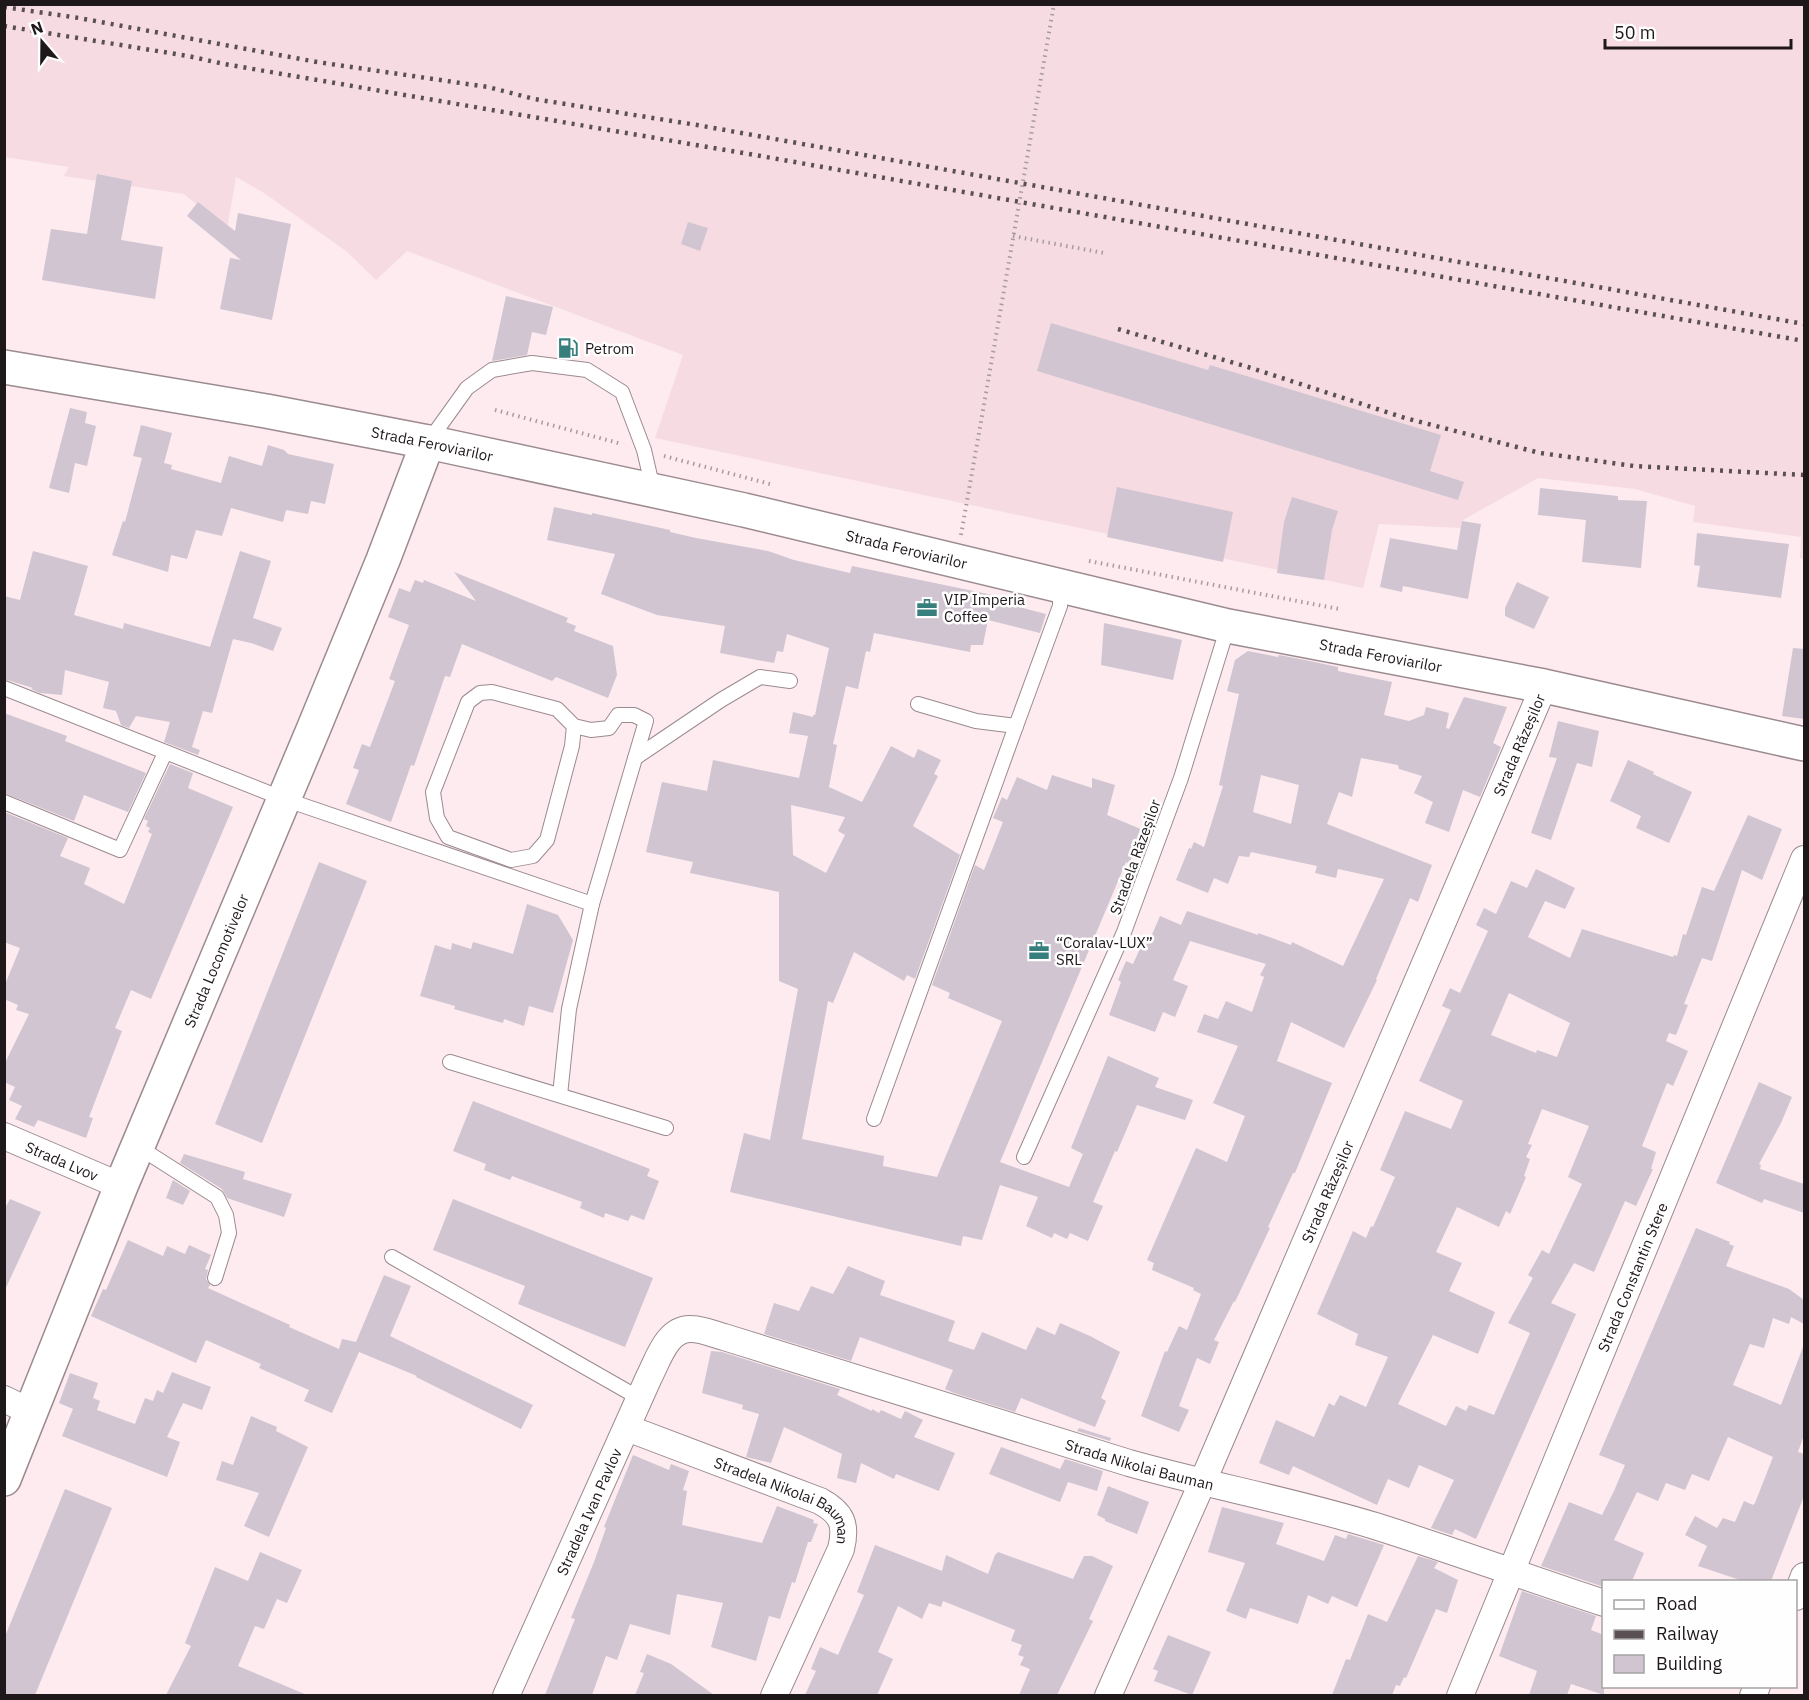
<svg xmlns="http://www.w3.org/2000/svg" width="1809" height="1700" font-family="'IBM Plex Sans',sans-serif">
	<style>
		.built { fill: #f6dbe3 }
		.building { fill: #d0c5d1; fill-rule: evenodd }
		.lines { fill: none; stroke-linecap: round; stroke-linejoin: round }
		.lane-casing { stroke: #9b8a8f; stroke-width: 16 }
		.street-casing { stroke: #9b8a8f; stroke-width: 28 }
		.secondary-casing { stroke: #9b8a8f; stroke-width: 36 }
		.path { stroke: #a89b9e; stroke-width: 4; stroke-dasharray: 1.5 4.5; stroke-linecap: butt }
		.lane { stroke: #fff; stroke-width: 14 }
		.street { stroke: #fff; stroke-width: 26 }
		.secondary { stroke: #fff; stroke-width: 33 }
		.rail { stroke: #5a5053; stroke-width: 4.5; stroke-dasharray: 3 6; stroke-linecap: butt }
		.path-bridge { stroke: #a89b9e; stroke-width: 4; stroke-dasharray: 1.5 4.5; stroke-linecap: butt }
		.labels { text-anchor: middle; dominant-baseline: central; stroke-width: 5; stroke-linejoin: round; paint-order: stroke }
		.poi-label { font-size: 15px; fill: #1f181a; stroke: #fefefe; text-anchor: start }
		.street-label { font-size: 15px; fill: #1f181a; stroke: #fefefe }
	</style>
	<rect width="100%" height="100%" fill="#fdebf0"/>
	<polygon class="built" points="4,5 1804,5 1804,559 1800,558 1801,537 1693,522 1695,506 1635,489 1538,478 1463,520 1461,528 1379,524 1363,588 655,438 683,355 407,251 376,280 346,251 264,193 236,177 227,229 184,194 64,176 69,167 5,157"/>
	<g class="building">
		<polygon points="97,174 132,181 121,240 163,247 155,299 42,280 51,229 87,234"/>
		<polygon points="198,202 235,231 238,213 291,224 272,320 220,309 230,258 241,260 187,216"/>
		<polygon points="688,222 708,228 700,251 681,244"/>
		<polygon points="506,296 553,307 546,335 532,332 527,355 492,361"/>
		<polygon points="1051,323 1208,370 1210,365 1441,435 1430,471 1464,482 1458,500 1037,371"/>
		<polygon points="70,408 87,412 85,423 96,426 87,466 75,463 69,493 49,488"/>
		<polygon points="141,425 172,433 164,463 172,465 171,469 221,483 229,456 262,466 268,445 284,450 288,454 334,464 325,504 311,501 308,514 286,510 283,522 231,508 222,536 196,530 187,559 171,555 168,572 112,555 123,521 125,522 142,458 133,456"/>
		<polygon points="1117,487 1233,512 1223,562 1107,537"/>
		<polygon points="1540,488 1618,496 1618,500 1647,501 1641,568 1582,562 1586,520 1538,515"/>
		<polygon points="1292,497 1338,511 1332,530 1324,580 1277,573 1284,522"/>
		<path d="M554,507L592,515V513L670,530V532L696,538L768,551L794,560L850,573L852,566L993,595L992,600L1046,614L1040,633L988,620L983,645H971L970,652L874,633L870,652L866,651L858,689L846,686L833,744L837,745L829,787L862,802L891,746L914,758L918,749L941,760L934,774L938,776L913,826L960,855L915,979L907,975L904,981L854,952L833,1003L828,1001L802,1139L884,1156L883,1166L937,1177L1002,1021L948,998L950,993L932,985L975,865L984,870L1003,822L993,818L1002,797L1007,800L1017,777L1047,790L1052,775L1092,788V778L1115,785L1107,815L1143,830L1129,864L1126,862L1000,1162L1069,1187L1083,1154L1071,1148L1108,1056L1159,1078L1155,1087L1193,1100L1185,1120L1137,1105L1117,1152L1115,1151L1093,1202L1103,1206L1088,1241L1070,1233L1067,1239L1054,1233L1052,1238L1026,1226L1038,1197L1000,1185L982,1240L963,1236L961,1246L730,1192L744,1133L770,1140L798,989L779,981V892L690,873L693,862L646,852L662,782L707,791L713,760L799,778L808,736L789,733L793,712L813,717V715H815L829,648L787,634L783,652L777,651L774,663L720,653L725,626L657,615L601,594L615,554L547,540ZM791,805L845,817L838,831L845,835L826,873L793,855Z"/>
		<polygon points="1462,521 1481,524 1468,599 1403,586 1402,592 1380,587 1390,538 1457,550"/>
		<polygon points="1697,533 1789,544 1781,598 1697,587 1700,566 1694,565"/>
		<polygon points="33,551 88,566 74,615 123,629 124,623 210,647 240,551 271,561 253,618 282,628 273,651 251,643 233,639 212,713 203,711 192,747 200,750 198,755 164,742 170,722 136,716 129,728 121,725 116,711 103,708 109,682 65,670 62,695 40,693 31,689 33,688 4,679 4,596 20,600"/>
		<polygon points="454,572 568,618 566,622 576,626 574,631 613,646 617,675 608,698 556,677 552,681 462,644 450,677 445,676 414,766 411,765 391,822 346,804 359,770 353,768 362,744 370,747 395,681 389,679 409,625 388,617 399,588 410,592 415,580 423,583 424,580 476,601"/>
		<polygon points="1517,582 1549,597 1534,629 1505,616 1505,608"/>
		<polygon points="1104,623 1182,640 1173,680 1101,665"/>
		<polygon points="1793,648 1804,649 1804,719 1782,716"/>
		<path d="M1248,651L1278,657L1279,655L1310,661L1338,667V671L1392,682L1384,715L1409,721L1424,715L1426,707L1449,713L1446,728L1449,729L1464,697L1507,707L1493,743L1501,747L1480,797L1463,790L1449,832L1425,823L1433,802L1414,793L1422,776L1399,769L1398,765L1361,758L1352,797L1339,792L1327,824L1432,865L1418,902L1410,898L1376,979L1377,980L1344,1048L1291,1022L1277,1061L1332,1083L1295,1173H1293L1268,1227L1270,1228L1235,1302L1234,1301L1214,1340L1219,1342L1210,1364L1197,1358L1179,1406L1189,1410L1179,1432L1141,1416L1165,1351L1167,1352L1179,1326L1187,1330L1201,1294L1193,1290L1194,1288L1152,1270L1154,1263L1147,1260L1196,1148L1227,1162L1245,1116L1213,1103L1238,1046L1197,1032L1204,1014L1218,1019L1226,1001L1252,1012L1264,977L1260,975L1266,964L1190,941L1173,980L1188,986L1175,1017L1163,1012L1155,1032L1109,1015L1121,982L1118,980L1126,961L1133,964L1143,942L1148,944L1160,916L1181,925L1187,911L1258,935V933L1291,945L1292,942L1343,966L1384,879L1338,869L1336,878L1315,873L1317,866L1251,852L1249,857L1239,856L1228,884L1214,878L1208,893L1176,880L1189,848L1191,849L1194,842L1204,847L1223,786L1219,785L1239,694L1227,691L1235,660ZM1261,775L1299,785L1291,824L1253,812Z"/>
		<polygon points="4,713 67,736 65,741 146,773 128,812 84,795 74,821 4,793"/>
		<polygon points="1558,721 1599,731 1592,767 1577,763 1551,840 1531,833 1557,758 1549,757"/>
		<polygon points="1628,760 1654,772 1653,774 1657,776 1692,792 1669,843 1636,828 1641,816 1610,801"/>
		<polygon points="170,764 193,773 188,788 233,807 151,999 131,990 115,1028 122,1031 89,1117 93,1118 86,1138 38,1120 34,1127 15,1119 22,1106 9,1100 15,1087 4,1082 4,1065 29,1014 16,1010 18,1005 4,999 4,987 20,948 4,942 4,812 68,838 60,856 90,868 84,884 124,904 152,834 148,832 150,828 146,826 148,821 144,819"/>
		<path d="M1748,815L1782,829L1762,880L1742,870L1712,961L1702,958L1684,1004L1688,1005L1676,1035L1669,1033L1666,1041L1688,1051L1673,1086L1667,1083L1642,1146L1656,1152L1651,1169H1653L1636,1206L1625,1201L1594,1272L1574,1263L1551,1303L1576,1314L1476,1539L1455,1529L1452,1535L1431,1528L1454,1480L1419,1465L1409,1488L1388,1479L1377,1505L1293,1466L1289,1475L1259,1463L1276,1420L1314,1437L1329,1403L1334,1406L1340,1395L1366,1407L1388,1357L1355,1345L1358,1334L1317,1314L1353,1231L1366,1238L1371,1226L1373,1227L1395,1177L1380,1170L1405,1111L1451,1129L1463,1101L1419,1081L1451,1010L1442,1006L1450,988L1460,993L1488,931L1476,925L1484,908L1496,914L1511,881L1527,888L1536,869L1575,888L1565,909L1545,901L1528,937L1570,958L1582,929L1673,957L1674,955L1677,956L1683,934L1686,935L1702,887L1714,891ZM1509,993L1570,1023L1557,1057L1537,1050L1536,1053L1491,1035ZM1542,1109L1589,1126L1568,1177L1582,1184L1549,1254L1542,1250L1528,1275L1533,1278L1508,1323L1530,1333L1494,1415L1469,1405L1466,1411L1456,1406L1446,1426L1398,1404L1433,1335L1478,1354L1495,1312L1449,1291L1462,1263L1436,1252L1457,1207L1499,1227L1506,1211L1510,1214L1526,1177L1524,1176L1530,1159L1526,1157L1532,1145L1528,1144Z"/>
		<polygon points="319,862 367,881 262,1143 215,1124"/>
		<polygon points="527,904 558,915 573,940 553,1013 529,1006 524,1026 504,1019 503,1023 454,1009 455,1006 420,996 435,945 451,950 452,943 471,949 473,942 513,954"/>
		<polygon points="1759,1082 1792,1097 1781,1123 1759,1164 1761,1165 1760,1169 1804,1184 1804,1213 1764,1199 1762,1203 1716,1183"/>
		<polygon points="473,1101 650,1169 647,1176 659,1181 644,1220 631,1215 628,1221 605,1213 604,1218 580,1208 582,1202 512,1176 510,1180 484,1170 486,1164 453,1151"/>
		<polygon points="184,1154 245,1172 243,1179 292,1194 284,1217 227,1198 222,1189 180,1163"/>
		<polygon points="173,1180 190,1191 183,1205 166,1198"/>
		<polygon points="10,1199 41,1212 4,1292 4,1210"/>
		<polygon points="453,1199 653,1278 625,1347 518,1304 525,1286 433,1250"/>
		<polygon points="1696,1228 1730,1242 1729,1244 1734,1246 1726,1266 1789,1289 1804,1300 1804,1324 1791,1317 1789,1324 1773,1318 1764,1348 1750,1344 1733,1385 1781,1405 1803,1347 1804,1347 1804,1435 1798,1452 1804,1454 1804,1496 1771,1581 1743,1581 1698,1566 1707,1546 1685,1535 1695,1516 1717,1528 1723,1518 1735,1522 1744,1501 1753,1505 1755,1503 1773,1457 1728,1437 1709,1481 1692,1474 1685,1490 1666,1483 1658,1501 1637,1492 1614,1540 1644,1553 1632,1581 1604,1581 1604,1587 1541,1566 1569,1502 1602,1515 1614,1491 1625,1465 1599,1455"/>
		<polygon points="128,1240 163,1256 167,1246 185,1254 189,1245 211,1255 205,1269 208,1270 206,1279 210,1285 208,1288 290,1325 289,1327 339,1349 342,1339 356,1342 384,1275 411,1286 390,1336 533,1405 521,1429 416,1377 417,1376 359,1352 332,1413 304,1401 309,1390 259,1368 261,1364 206,1340 196,1363 91,1316 103,1289 106,1290"/>
		<polygon points="848,1266 885,1281 880,1295 955,1321 948,1341 974,1350 982,1332 1026,1350 1037,1327 1055,1335 1060,1323 1090,1336 1120,1352 1101,1398 1106,1401 1095,1427 1021,1398 1015,1412 954,1393 945,1389 953,1370 860,1337 851,1361 764,1334 774,1303 799,1311 811,1286 833,1294"/>
		<polygon points="711,1351 722,1352 840,1389 837,1395 872,1411 872,1409 879,1413 881,1410 901,1419 905,1411 923,1420 914,1437 955,1453 940,1488 939,1491 896,1474 894,1479 861,1463 856,1483 837,1478 842,1454 784,1427 771,1463 746,1457 759,1414 742,1409 743,1405 702,1393"/>
		<polygon points="172,1372 211,1387 202,1410 183,1403 167,1437 180,1442 167,1477 62,1436 73,1409 59,1403 70,1373 98,1383 93,1398 100,1401 97,1410 135,1424 145,1398 153,1401 157,1390 163,1393"/>
		<polygon points="251,1416 277,1427 276,1431 308,1447 269,1537 244,1526 259,1493 216,1480 222,1461 233,1465"/>
		<polygon points="1079,1428 1111,1438 1110,1441 1077,1431"/>
		<polygon points="1001,1447 1060,1469 1065,1459 1103,1471 1097,1491 1068,1482 1060,1502 989,1474"/>
		<polygon points="633,1455 669,1470 671,1464 689,1471 683,1490 687,1491 682,1525 762,1543 777,1506 814,1520 813,1523 818,1524 811,1542 808,1542 795,1583 792,1582 780,1619 769,1616 756,1661 711,1647 723,1603 677,1594 670,1635 630,1624 617,1660 606,1656 592,1695 545,1695 575,1619 571,1618 594,1562 606,1528 604,1527"/>
		<polygon points="1108,1486 1149,1502 1137,1534 1105,1521 1105,1519 1097,1515"/>
		<polygon points="65,1489 112,1508 35,1695 4,1695 4,1639"/>
		<polygon points="1222,1507 1284,1523 1276,1544 1324,1561 1335,1535 1346,1539 1348,1534 1384,1545 1357,1607 1332,1596 1328,1604 1308,1595 1298,1624 1250,1608 1246,1619 1226,1611 1245,1563 1208,1552"/>
		<polygon points="875,1545 942,1571 946,1555 988,1574 995,1555 998,1552 1073,1579 1084,1556 1092,1556 1113,1566 1089,1619 1093,1621 1057,1695 1019,1695 1030,1669 1020,1665 1024,1657 1018,1655 1022,1645 1011,1641 1015,1630 943,1601 941,1607 929,1603 922,1619 898,1606 878,1652 893,1659 877,1695 805,1695 816,1671 811,1669 820,1647 838,1655 864,1595 857,1592"/>
		<polygon points="260,1552 302,1570 287,1603 277,1599 264,1629 255,1626 238,1666 307,1695 166,1695 191,1646 185,1643 215,1567 248,1581"/>
		<polygon points="1418,1556 1438,1562 1434,1568 1458,1580 1447,1613 1436,1609 1406,1678 1404,1677 1400,1686 1396,1685 1392,1695 1332,1695 1346,1659 1350,1660 1368,1614 1387,1622"/>
		<polygon points="1522,1591 1596,1616 1591,1630 1604,1635 1604,1695 1571,1684 1567,1695 1529,1695 1537,1671 1499,1656"/>
		<polygon points="1168,1635 1211,1652 1192,1695 1154,1681 1158,1671 1153,1669"/>
		<polygon points="647,1654 671,1664 714,1695 635,1695 644,1673 640,1672"/>
	</g>
	<g class="lines">
		<g class="lane-casing">
			<g id="lane">
				<polyline points="429,441 467,388 492,370 532,363 587,370 622,392 644,450 653,489"/>
				<polyline points="4,688 284,799 592,904"/>
				<polyline points="918,704 976,721 1016,726 1060,606 1060,586"/>
				<polyline points="635,758 721,700 760,677 790,681"/>
				<polyline points="4,802 120,850 165,753"/>
				<polyline points="450,1062 666,1128"/>
				<polyline points="560,1095 569,1009 592,904 646,721 634,715 618,715 609,728 591,730 574,726 557,709 492,692 480,693 468,702 433,792 437,818 448,837 511,860 533,856 547,840 572,746 574,726"/>
				<polyline points="874,1119 1016,726"/>
				<polyline points="137,1146 217,1197 226,1215 229,1233 215,1278"/>
				<polyline points="1024,1157 1124,932 1181,778 1228,626"/>
				<polyline points="392,1257 639,1398"/>
			</g>
		</g>
		<g class="street-casing">
			<g id="street">
				<path id="s1" d="M4,1136L121,1186"/>
				<polyline points="4,1399 31,1412"/>
				<path id="s2" d="M627,1428L820,1501C842,1513 847,1524 841,1549L774,1696"/>
				<polyline points="1796,1597 1804,1576"/>
				<path id="s3" d="M506,1696L649,1377C658,1360 667,1328 691,1329C702,1329 713,1334 724,1337L1129,1463C1211,1486 1294,1501 1375,1526C1452,1550 1527,1578 1604,1603"/>
				<path id="s4" d="M1108,1696L1203,1481L1544,686"/>
				<path id="s5" d="M1460,1696L1804,859"/>
				<polyline points="1753,1696 1757,1686"/>
			</g>
		</g>
		<g class="secondary-casing">
			<g id="secondary">
				<path id="s6" d="M4,367L266,411L428,442L744,510L1228,626L1544,686L1804,744"/>
				<path id="s7" d="M4,1479L121,1186L313,730L383,560L428,442"/>
			</g>
		</g>
		<g class="path">
			<polyline points="1013,236 1104,253"/>
			<polyline points="495,410 622,444"/>
			<polyline points="664,456 770,484"/>
			<polyline points="961,535 989,376"/>
			<polyline points="1089,561 1339,609"/>
		</g>
		<use href="#lane" class="lane"/>
		<use href="#street" class="street"/>
		<use href="#secondary" class="secondary"/>
		<g class="rail">
			<polyline points="4,7 79,18 317,62 488,87 534,99 697,125 1804,324"/>
			<polyline points="4,26 188,56 224,64 772,158 1804,341"/>
			<polyline points="1118,329 1248,367 1405,418 1540,453 1634,466 1804,475"/>
		</g>
		<polyline class="path-bridge" points="989,376 1054,4"/>
	</g>
	<defs>
		<g id="fuel-bare" transform="scale(1.62)"><path d="M-5.5-6h7V0h2V4h1.3V-2.5L3-4.5l.8-.8L6-3V5H2.5V1h-1V6h-7ZM-4.2-4.7v3.2H.2V-4.7Z" fill="#367f7d" stroke="#fefefe" stroke-width="2.5" paint-order="stroke"/></g>
		<g id="office-bare" transform="scale(1.62)"><path d="M-6-3h4V-5.5h4V-3h4V5H-6ZM-1-4.5V-3h2v-1.5ZM-6 0V1H6V0Z" fill="#367f7d" stroke="#fefefe" stroke-width="2.5" paint-order="stroke"/></g>
	</defs>
	<g fill-rule="evenodd">
		<use href="#fuel-bare" x="568" y="348"/>
		<use href="#office-bare" x="927" y="608"/>
		<use href="#office-bare" x="1039" y="951"/>
	</g>
	<g class="labels">
		<g class="poi-label">
			<text x="585" y="348">Petrom</text>
			<text x="944" y="599">VIP Imperia<tspan x="944" dy="17">Coffee</tspan></text>
			<text x="1056" y="942">“Coralav-LUX”<tspan x="1056" dy="17">SRL</tspan></text>
		</g>
		<g class="street-label">
			<text stroke="none"><textPath href="#s6" startOffset="435">Strada Feroviarilor</textPath></text>
			<text stroke="none"><textPath href="#s6" startOffset="921">Strada Feroviarilor</textPath></text>
			<text stroke="none"><textPath href="#s6" startOffset="1407">Strada Feroviarilor</textPath></text>
			<text stroke="none"><textPath href="#s4" startOffset="1036">Strada Răzeșilor</textPath></text>
			<text transform="translate(1135 857) rotate(-70)">Stradela Răzeșilor</text>
			<text stroke="none"><textPath href="#s7" startOffset="560">Strada Locomotivelor</textPath></text>
			<text stroke="none"><textPath href="#s1" startOffset="63">Strada Lvov</textPath></text>
			<text stroke="none"><textPath href="#s4" startOffset="550">Strada Răzeșilor</textPath></text>
			<text stroke="none"><textPath href="#s5" startOffset="453">Strada Constantin Stere</textPath></text>
			<text stroke="none"><textPath href="#s3" startOffset="886">Strada Nikolai Bauman</textPath></text>
			<text stroke="none"><textPath href="#s2" startOffset="177">Stradela Nikolai Bauman</textPath></text>
			<text stroke="none"><textPath href="#s3" startOffset="202">Stradela Ivan Pavlov</textPath></text>
		</g>
	</g>
	<rect width="1809" height="1700" fill="none" stroke="#1f181a" stroke-width="12"/>
	<rect x="1602" y="1580" width="195" height="108" fill="#fefefe" stroke="#a5a2a3" stroke-width="1.5"/>
	<rect x="1614" y="1600" width="30" height="9" fill="#ffffff" stroke="#a5a2a3" stroke-width="1.5"/>
	<text x="1656" y="1610" font-size="18" fill="#1f181a">Road</text>
	<rect x="1614" y="1630" width="30" height="9" fill="#5a5053" stroke="#a5a2a3" stroke-width="1.5"/>
	<text x="1656" y="1640" font-size="18" fill="#1f181a">Railway</text>
	<rect x="1614" y="1655" width="30" height="18" fill="#d0c5d1" stroke="#a5a2a3" stroke-width="1.5"/>
	<text x="1656" y="1670" font-size="18" fill="#1f181a">Building</text>
	<g transform="translate(42 42) rotate(340)" stroke="#fefefe" stroke-width="4.5" paint-order="stroke">
	<path d="M0-4.5L10 22L0 15L-10 22Z" fill="#1f181a"/>
	<text y="-9" font-size="16" font-weight="bold" text-anchor="middle" fill="#1f181a">N</text>
	</g>
	<path d="M1605 39v9h186v-9" fill="none" stroke="#1f181a" stroke-width="3"/>
	<text x="1614" y="39" font-size="18" fill="#1f181a" stroke="#fefefe" stroke-width="4.5" paint-order="stroke">50 m</text>
</svg>
